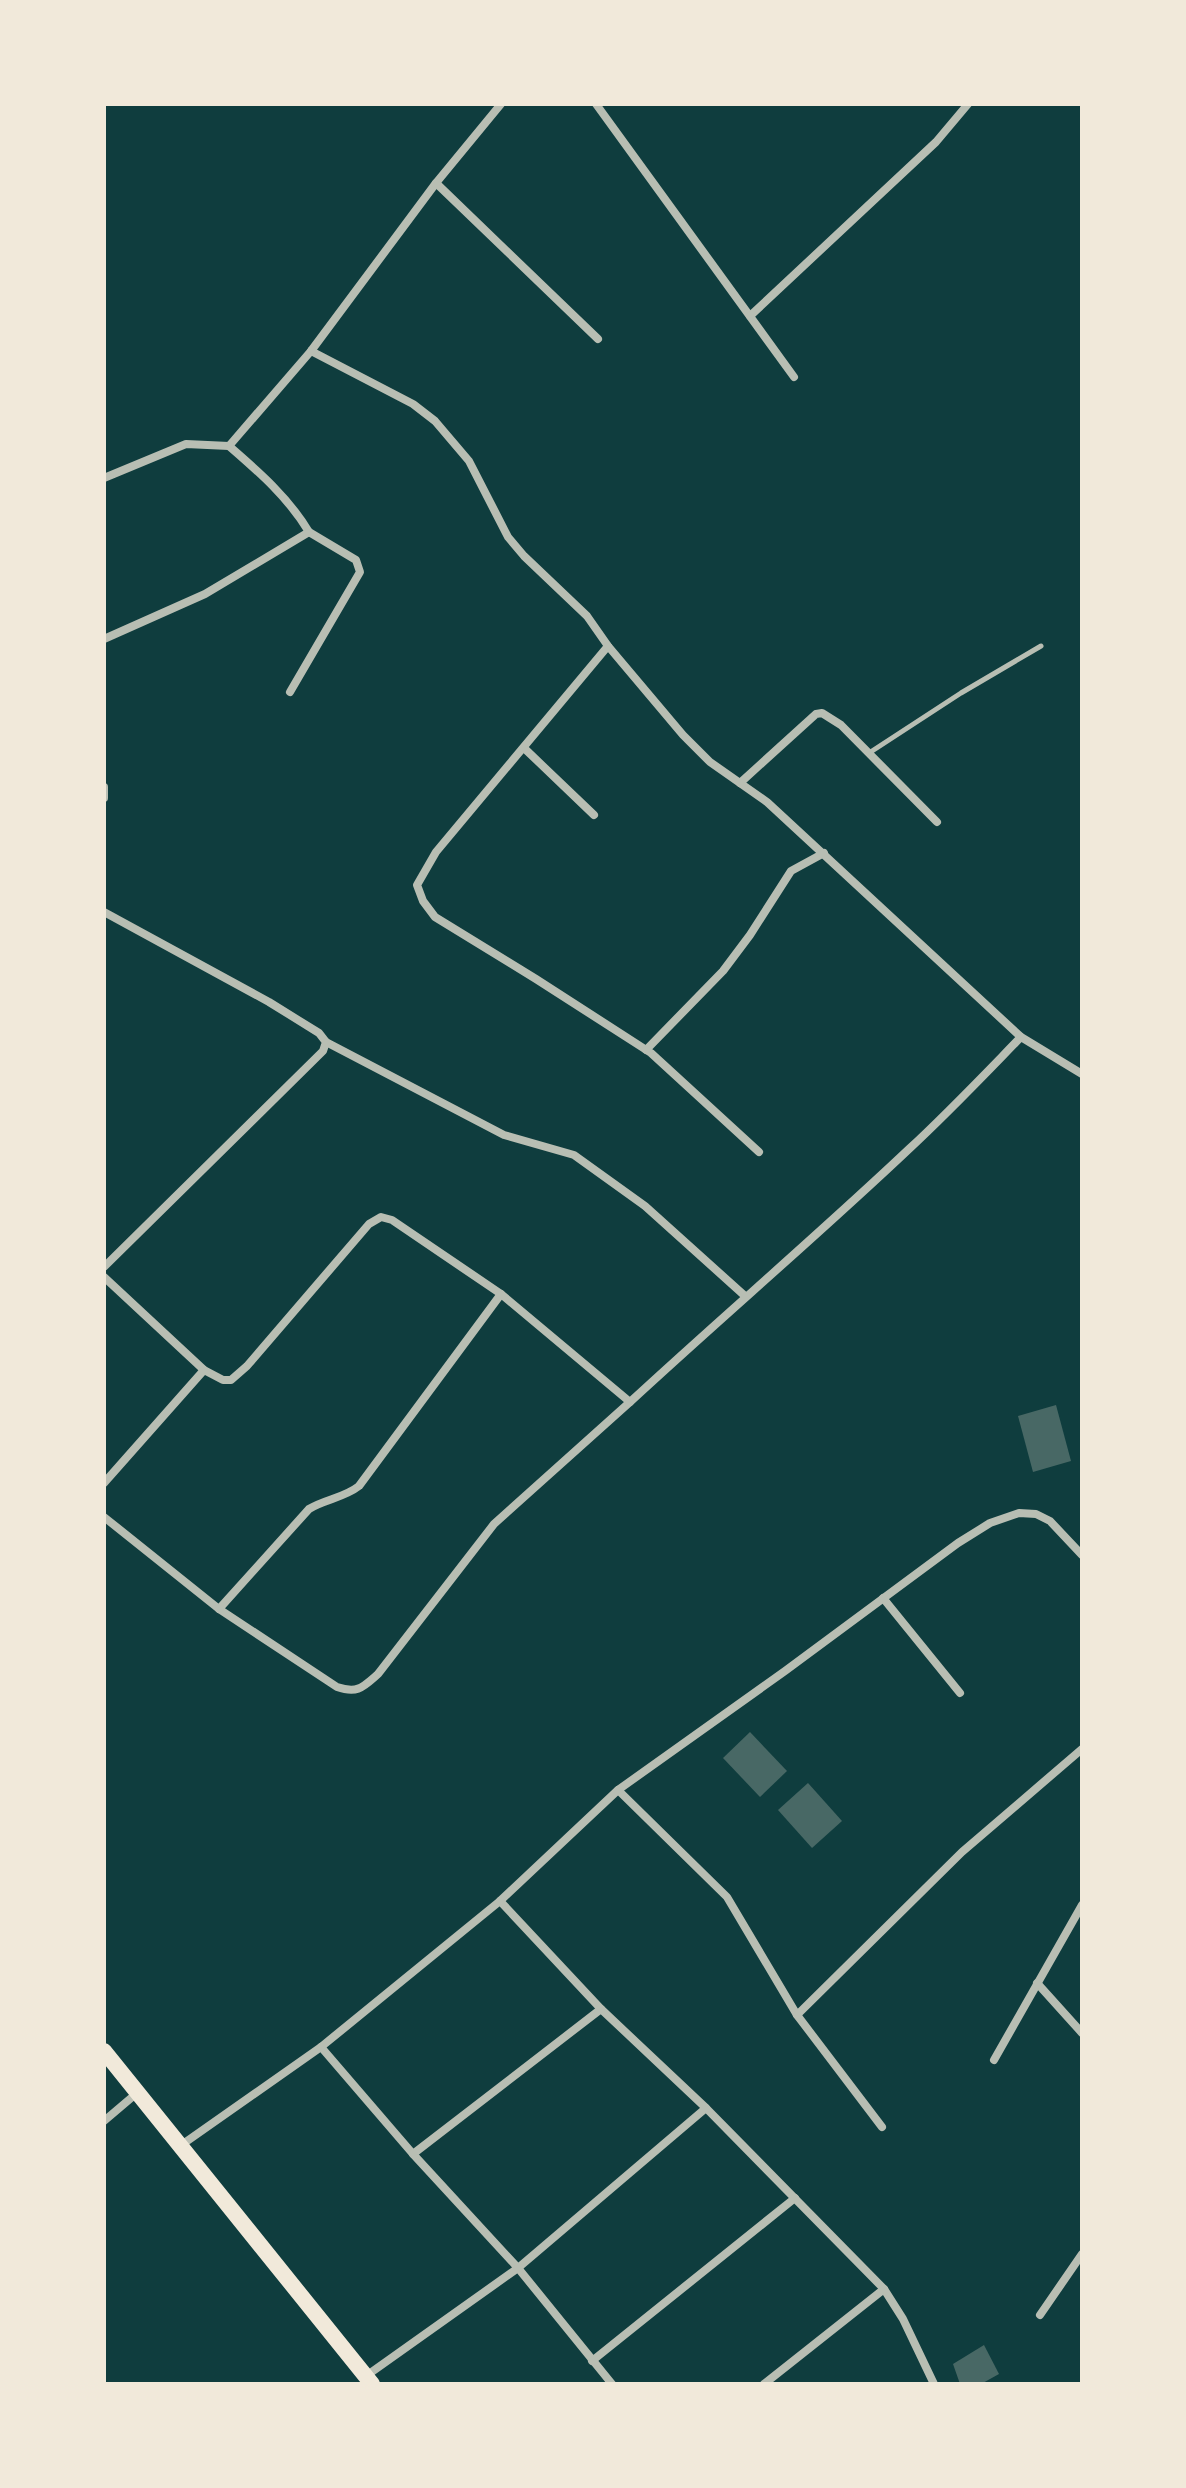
<svg xmlns="http://www.w3.org/2000/svg" width="1186" height="2488" font-family="'PT Serif',serif">
	<style>
		.building { fill: #486865 }
		.lines { fill: none; stroke-linecap: round; stroke-linejoin: round }
		.service { stroke: #b8beb3; stroke-width: 5 }
		.minor { stroke: #b8beb3; stroke-width: 8 }
		.secondary { stroke: #f1e9da; stroke-width: 16 }
	</style>
	<rect width="100%" height="100%" fill="#0f3d3e"/>
	<g class="building">
		<polygon points="1056,1405 1071,1461 1033,1472 1018,1416"/>
		<polygon points="750,1732 787,1771 760,1797 723,1758"/>
		<polygon points="808,1783 842,1821 812,1848 778,1810"/>
		<polygon points="984,2345 999,2374 981,2384 960,2384 953,2364"/>
	</g>
	<g class="lines">
		<polyline class="service" points="869,753 961,693 1041,646"/>
		<g class="minor">
			<polyline points="596,104 794,377"/>
			<polyline points="436,183 598,339"/>
			<polyline points="750,316 936,142 968,104"/>
			<polyline points="311,351 413,404 435,421 469,461 508,537 524,556 587,616 608,646 683,735 710,762 767,802 1021,1037 1082,1074"/>
			<polyline points="104,478 186,444 229,446 311,351 436,183 501,104"/>
			<path d="M104,639L205,594L309,532C288,497 259,472 229,446"/>
			<polyline points="608,646 436,852 417,885 423,901 435,917 536,979 651,1053 759,1152"/>
			<polyline points="290,692 360,572 356,560 309,532"/>
			<polyline points="524,748 594,815"/>
			<polyline points="740,783 816,714 822,713 841,725 937,822"/>
			<polyline points="104,787 104,798"/>
			<polyline points="104,912 269,1002 319,1033 326,1042 323,1051 104,1267"/>
			<polyline points="326,1042 504,1135 574,1155 645,1206 745,1296"/>
			<polyline points="646,1050 723,971 750,935 791,871 824,853"/>
			<path d="M104,1277L204,1370L223,1380H231L247,1366L369,1224L381,1217L392,1220L501,1294L630,1402C722,1317 818,1235 909,1149C948,1113 984,1075 1021,1037"/>
			<polyline points="104,1483 204,1370"/>
			<path d="M104,1517L219,1609L337,1687C358,1694 363,1687 378,1674L494,1524L630,1402"/>
			<polyline points="883,1598 960,1693"/>
			<path d="M219,1609L309,1509C325,1499 344,1498 359,1486L501,1294"/>
			<polyline points="618,1790 727,1897 797,2015 882,2127"/>
			<polyline points="500,1901 601,2009 706,2108 884,2289 903,2319 934,2384"/>
			<polyline points="1037,1983 1082,2033"/>
			<polyline points="797,2015 962,1852 1082,1749"/>
			<polyline points="321,2047 413,2154 518,2268 612,2384"/>
			<polyline points="994,2060 1082,1905"/>
			<polyline points="104,2121 137,2093"/>
			<polyline points="180,2146 321,2047 500,1901 618,1790 785,1671 958,1543 990,1523 1019,1513 1036,1514 1050,1521 1082,1555"/>
			<polyline points="413,2154 601,2009"/>
			<polyline points="1040,2315 1082,2254"/>
			<polyline points="592,2361 795,2198"/>
			<polyline points="366,2376 518,2268 706,2108"/>
			<polyline points="764,2384 884,2289"/>
		</g>
		<polyline class="secondary" points="104,2051 372,2384"/>
	</g>
	<rect width="1186" height="2488" fill="none" stroke="#f1e9da" stroke-width="212"/>
</svg>
